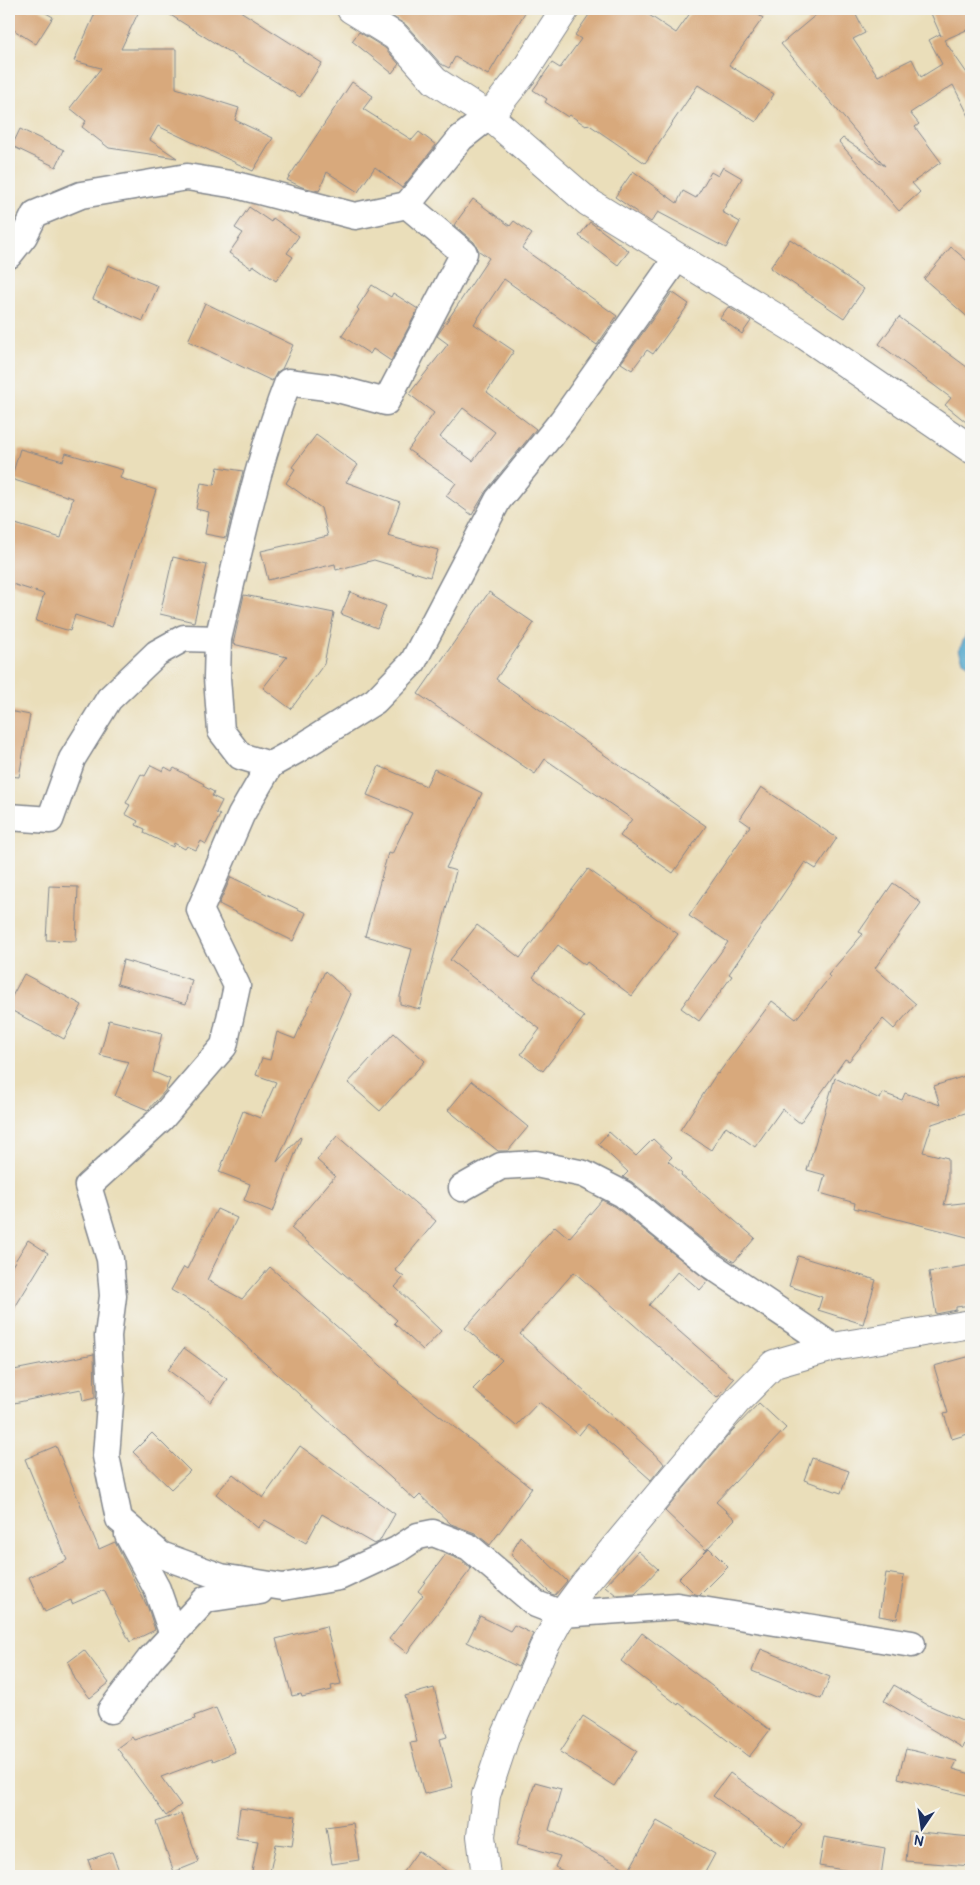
<svg xmlns="http://www.w3.org/2000/svg" width="980" height="1885" font-family="Pangolin,sans-serif">
	<style>
		.water { fill: #4da5ca; stroke: #346a94 }
		.building { fill: #d8a97b; fill-rule: evenodd }
		.lines { fill: none; stroke-linecap: round; stroke-linejoin: round }
		.street-casing { stroke: #82868c; stroke-width: 29 }
		.secondary-casing { stroke: #82868c; stroke-width: 30 }
		.street { stroke: #fff; stroke-width: 26 }
		.secondary { stroke: #fff; stroke-width: 28 }
	</style>
	<rect width="100%" height="100%" fill="#f6f6f2"/>
	<filter id="ink" filterUnits="userSpaceOnUse"><feTurbulence type="fractalNoise" baseFrequency=".02" numOctaves="2"/><feDisplacementMap in="SourceGraphic" scale="10" xChannelSelector="R" yChannelSelector="G"/><feConvolveMatrix kernelMatrix="1 2 1 2 8 2 1 2 1" color-interpolation-filters="sRGB"/></filter>
	<filter id="wash" filterUnits="userSpaceOnUse"><feTurbulence type="fractalNoise" baseFrequency=".0096" numOctaves="4" result="noise"/><feDisplacementMap in="SourceGraphic" scale="20" xChannelSelector="R" yChannelSelector="G"/><feGaussianBlur stdDeviation="1.12" result="paint"/><feColorMatrix in="noise" values="0 0 0 0 0 0 0 0 0 0 0 0 0 0 0 0 0 1.4 0 .05"/><feComposite in="paint" operator="in"/></filter>
	<g filter="url(#wash)">
		<rect width="100%" height="100%" fill="#eadeba"/>
		<polygon class="water" points="971,623 971,666 963,661 959,650"/>
		<g id="blocks">
			<g class="building">
				<polygon points="9,9 39,9 53,17 36,44 9,27"/>
				<polygon points="97,9 140,9 121,49 176,49 176,88 239,108 235,120 273,138 253,171 158,126 150,140 177,158 109,148 82,127 86,121 70,108 101,68 74,61"/>
				<polygon points="161,9 237,9 322,63 300,97"/>
				<polygon points="380,9 527,9 488,75 455,57 449,68 441,64 406,25"/>
				<polygon points="593,9 640,9 676,33 693,9 750,9 763,18 729,65 774,94 756,122 698,85 645,163 588,124 586,126 570,115 568,117 545,102 547,99 533,90 552,63 560,68 581,39 575,35"/>
				<polygon points="823,9 853,9 865,33 853,39 878,76 912,59 921,77 942,64 929,40 940,34 941,36 929,9 971,9 971,28 944,40 971,79 971,120 953,85 910,113 919,124 915,127 941,162 912,183 920,192 899,211 839,142 843,138 885,166 781,44"/>
				<polygon points="359,32 385,48 399,64 392,73 352,41"/>
				<polygon points="352,82 373,96 363,109 412,140 419,132 436,145 402,188 375,167 358,192 327,172 319,191 302,187 287,180"/>
				<polygon points="20,129 64,150 56,167 12,146"/>
				<polygon points="723,167 742,178 722,212 740,222 726,248 658,212 651,222 615,197 633,171 677,203 683,191 696,198 711,172 718,176"/>
				<path d="M473,199L510,226L514,221L532,234L522,248L617,316L597,345L504,279L474,324L514,351L487,392L536,429L486,491L472,515L446,496L456,483L408,450L434,413L409,394L448,344L437,336L489,258L479,251L474,242L454,225ZM463,408L495,432L473,461L440,437Z"/>
				<polygon points="249,207 271,222 273,218 299,236 287,253 293,257 276,281 253,265 251,268 229,253 243,233 235,228"/>
				<polygon points="590,222 629,251 618,265 579,236"/>
				<polygon points="790,239 864,289 844,318 770,268"/>
				<polygon points="951,247 971,264 971,320 924,279"/>
				<polygon points="108,265 158,286 143,321 93,299"/>
				<polygon points="372,285 391,297 393,293 418,309 391,361 373,349 370,354 342,336 359,310 357,308"/>
				<polygon points="672,292 689,304 653,354 647,350 632,370 621,363"/>
				<polygon points="205,303 293,345 282,369 277,372 272,381 188,341"/>
				<polygon points="728,307 751,321 742,334 720,318"/>
				<polygon points="899,317 971,370 971,426 945,405 951,398 879,344"/>
				<polygon points="316,435 358,465 346,482 400,502 388,536 438,550 430,577 374,560 336,570 335,564 268,580 261,551 328,536 321,508 286,483 295,469 292,467"/>
				<polygon points="20,449 63,461 66,453 123,470 120,478 156,490 112,627 75,615 70,631 36,621 44,594 9,583 9,522 61,538 73,498 11,479"/>
				<polygon points="218,467 243,471 226,538 205,534 209,512 196,509 201,483 214,485"/>
				<polygon points="173,557 207,565 194,622 160,614"/>
				<polygon points="350,592 386,606 377,628 341,614"/>
				<polygon points="489,592 534,623 496,679 706,826 673,873 620,836 632,819 545,759 535,774 418,694"/>
				<polygon points="244,595 334,613 324,664 291,709 263,688 287,657 233,644"/>
				<polygon points="9,711 30,715 19,777 9,776"/>
				<polygon points="151,765 163,771 165,767 172,771 174,768 204,784 203,786 214,792 212,796 222,801 216,813 220,815 206,844 201,841 196,850 187,846 185,849 174,843 173,847 144,833 145,829 136,825 138,821 125,814 130,805 126,803 141,774 145,776"/>
				<polygon points="379,766 426,786 434,769 482,793 446,868 456,871 420,1009 400,1004 400,996 412,949 365,936 388,853 392,854 412,813 367,795"/>
				<polygon points="761,787 837,838 816,869 805,862 729,974 732,976 699,1021 681,1008 728,942 689,916 750,826 740,819"/>
				<polygon points="588,869 678,934 632,996 587,962 585,965 558,945 533,977 584,1017 543,1071 521,1054 540,1029 450,960 477,925 520,958"/>
				<polygon points="231,877 306,913 293,941 219,904"/>
				<polygon points="893,883 921,903 875,968 916,1004 894,1029 883,1019 849,1061 845,1059 800,1123 782,1109 755,1147 726,1126 711,1150 680,1130 717,1073 718,1074 772,1001 796,1019 830,977 828,975 863,934 859,932"/>
				<polygon points="49,886 78,887 76,941 46,940"/>
				<polygon points="123,960 192,980 186,1004 117,984"/>
				<polygon points="325,971 351,994 277,1162 300,1137 301,1138 273,1212 244,1200 250,1184 219,1172 243,1111 260,1118 276,1082 256,1075 262,1058 270,1060 277,1032 295,1039"/>
				<polygon points="24,974 82,1005 64,1039 9,1009 9,1002"/>
				<polygon points="109,1020 162,1033 153,1072 170,1079 165,1091 148,1110 115,1096 129,1062 100,1055"/>
				<polygon points="394,1033 425,1061 380,1111 348,1083"/>
				<polygon points="971,1074 971,1111 932,1124 923,1152 948,1158 948,1189 944,1205 971,1202 971,1238 854,1208 855,1203 820,1193 825,1175 807,1170 835,1078 880,1099 883,1093 902,1100 905,1093 940,1105 934,1086"/>
				<polygon points="472,1081 528,1127 508,1151 498,1151 448,1110"/>
				<polygon points="609,1132 636,1156 653,1139 672,1157 668,1161 682,1173 681,1175 755,1238 734,1262 718,1252 632,1182 623,1177 628,1172 598,1144"/>
				<polygon points="337,1136 436,1221 395,1270 404,1277 395,1287 441,1331 423,1350 394,1323 397,1320 291,1228 335,1176 317,1160"/>
				<polygon points="602,1200 615,1207 708,1281 700,1290 678,1271 649,1305 734,1379 717,1398 574,1272 520,1334 661,1460 664,1464 651,1480 588,1424 579,1435 539,1402 516,1426 473,1389 502,1360 465,1328 555,1226 569,1238"/>
				<polygon points="217,1209 237,1218 207,1280 242,1299 270,1267 399,1382 398,1383 532,1488 490,1545 475,1533 451,1524 420,1495 415,1500 208,1311 171,1290 184,1267 187,1269"/>
				<polygon points="28,1240 48,1253 9,1317 9,1271"/>
				<polygon points="798,1256 876,1280 863,1324 818,1310 822,1297 789,1286"/>
				<polygon points="971,1265 971,1305 956,1307 956,1310 936,1314 929,1272"/>
				<polygon points="184,1348 227,1379 211,1402 168,1370"/>
				<polygon points="94,1354 95,1398 83,1401 81,1389 9,1404 9,1371"/>
				<polygon points="971,1356 971,1433 952,1439 944,1414 948,1413 934,1366"/>
				<polygon points="759,1403 786,1428 716,1502 735,1519 706,1550 665,1511 732,1431"/>
				<polygon points="152,1433 190,1471 171,1489 133,1452"/>
				<polygon points="56,1446 99,1549 115,1542 148,1608 155,1630 130,1642 104,1590 72,1604 71,1600 45,1612 29,1577 67,1560 25,1459"/>
				<polygon points="300,1446 395,1514 379,1542 374,1544 322,1514 306,1543 265,1520 258,1528 216,1494 233,1474 263,1498"/>
				<polygon points="812,1458 849,1471 841,1493 804,1480"/>
				<polygon points="520,1536 567,1581 555,1595 551,1594 511,1555"/>
				<polygon points="709,1548 728,1567 700,1595 695,1594 679,1578"/>
				<polygon points="638,1551 658,1569 635,1594 616,1595 605,1586"/>
				<polygon points="446,1554 461,1560 471,1569 407,1653 389,1639 423,1595 418,1591"/>
				<polygon points="886,1573 904,1576 897,1619 879,1616"/>
				<polygon points="480,1616 510,1631 514,1625 533,1634 518,1667 467,1642"/>
				<polygon points="326,1626 341,1684 331,1686 332,1690 302,1697 301,1694 292,1696 276,1639"/>
				<polygon points="642,1633 770,1730 749,1757 679,1703 678,1705 621,1661"/>
				<polygon points="761,1649 830,1677 821,1699 752,1671"/>
				<polygon points="84,1650 109,1683 90,1698 75,1679 68,1662"/>
				<polygon points="894,1685 926,1704 971,1724 971,1729 963,1748 884,1701"/>
				<polygon points="434,1688 447,1737 440,1739 453,1787 424,1794 410,1743 417,1742 405,1696"/>
				<polygon points="216,1708 235,1752 213,1761 212,1758 161,1777 181,1805 166,1816 117,1748 132,1737 134,1740 195,1719 194,1716"/>
				<polygon points="583,1716 637,1751 614,1786 560,1752"/>
				<polygon points="906,1749 957,1761 953,1769 971,1774 971,1796 898,1778"/>
				<polygon points="730,1773 802,1824 785,1847 713,1796"/>
				<polygon points="535,1782 561,1789 549,1830 629,1870 657,1821 715,1854 703,1876 573,1876 555,1867 560,1856 517,1844"/>
				<polygon points="240,1808 296,1816 292,1846 276,1844 269,1876 251,1876 258,1841 236,1838"/>
				<polygon points="181,1813 199,1862 174,1872 156,1822"/>
				<polygon points="353,1823 359,1860 332,1864 326,1827"/>
				<polygon points="909,1831 971,1837 971,1866 906,1861"/>
				<polygon points="824,1837 885,1848 881,1876 819,1866"/>
				<polygon points="418,1851 454,1876 400,1876"/>
				<polygon points="112,1852 121,1876 94,1876 88,1860"/>
			</g>
		</g>
	</g>
	<g filter="url(#ink)">
		<use href="#blocks" fill-opacity="0" stroke="#82868c" stroke-width="1"/>
		<g class="lines">
			<g class="street-casing">
				<g id="street">
					<polyline points="9,255 24,236 35,214 81,195 187,177 236,185 355,216 407,205"/>
					<polyline points="218,639 217,678 221,731 240,756 270,765 241,815 200,910 237,986 224,1046 162,1118 88,1186 110,1259 113,1296 108,1336 111,1391 106,1456 119,1519 161,1555 221,1577 283,1587 339,1577 397,1550 418,1536 433,1533 469,1547 536,1604 562,1614 677,1606 912,1644"/>
					<polyline points="270,765 297,750 375,701 413,662 498,500 562,421 677,258"/>
					<path d="M9,817L50,820L72,759L109,699L157,653L184,638L218,639C239,553 256,464 288,382L334,388L386,402L464,253L407,205L461,138L489,116"/>
					<polyline points="462,1188 501,1166 536,1164 584,1174 623,1194 709,1264 833,1347"/>
					<polyline points="128,1535 157,1589 173,1635"/>
					<polyline points="111,1710 150,1659 206,1599 260,1591"/>
				</g>
			</g>
			<g class="secondary-casing">
				<g id="secondary">
					<polyline points="351,9 395,36 435,81 489,116 588,202 806,336 971,449"/>
					<polyline points="489,116 524,72 565,9"/>
					<polyline points="486,1876 481,1836 486,1795 506,1735 543,1649 562,1614 585,1583 737,1401 774,1364 833,1347 971,1324"/>
				</g>
			</g>
			<use href="#street" class="street"/>
			<use href="#secondary" class="secondary"/>
		</g>
	</g>
	<rect width="980" height="1885" fill="none" stroke="#f6f6f2" stroke-width="30"/>
	<g transform="translate(922 1828) rotate(193)" stroke="#f6f6f2" stroke-width="4" paint-order="stroke">
	<path d="M0-4L9 19L0 12L-9 19Z" fill="#1b2f5e"/>
	<text y="-8" font-size="14" font-weight="bold" text-anchor="middle" fill="#1b2f5e">N</text>
	</g>
</svg>
